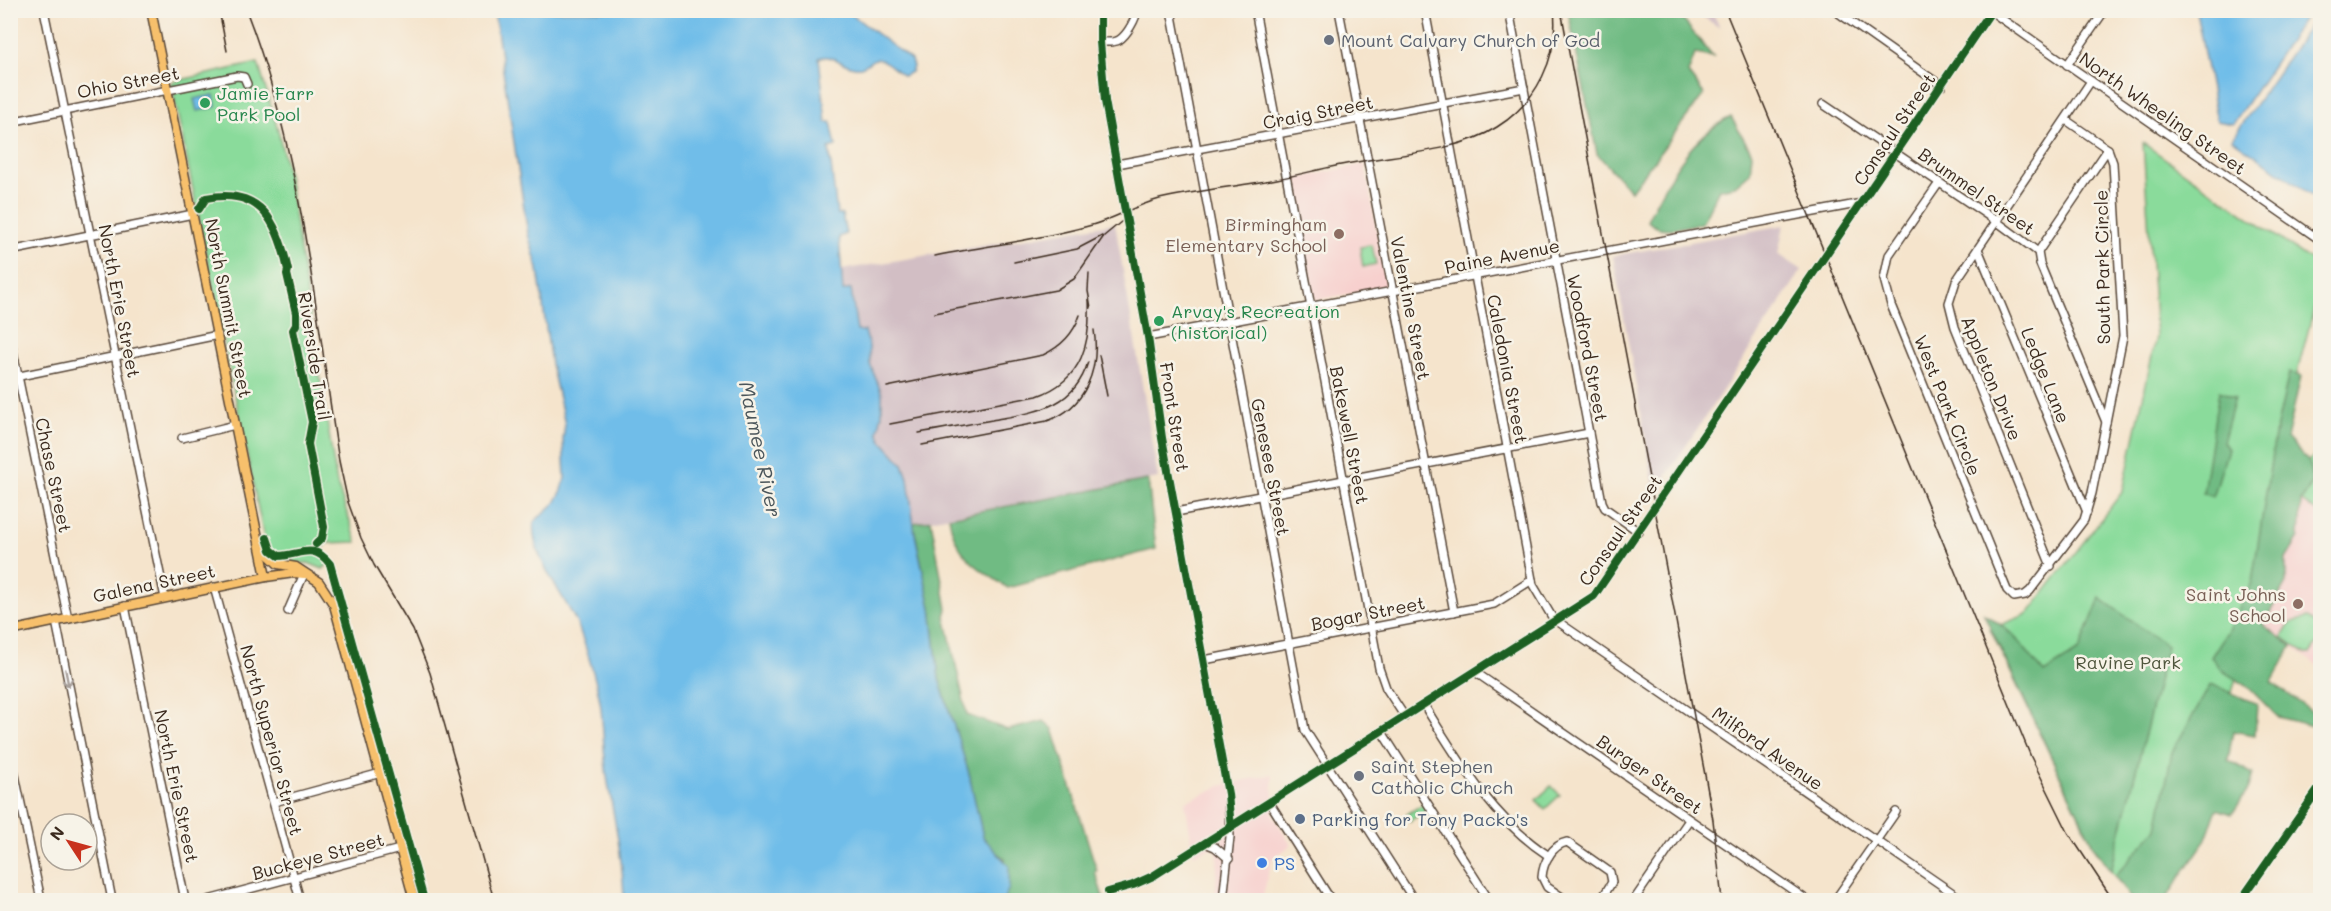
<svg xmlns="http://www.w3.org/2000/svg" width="2331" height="911" font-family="Mali,sans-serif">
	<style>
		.built { fill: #f7d0ce }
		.industrial { fill: #d2bec4 }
		.green { fill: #8adb9b; stroke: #62825c; stroke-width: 1.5 }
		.forest { fill: #6fbb83; stroke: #557250; stroke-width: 1.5 }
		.water { fill: #6fbde9; stroke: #557484; stroke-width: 1.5 }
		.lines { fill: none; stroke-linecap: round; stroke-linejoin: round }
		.minor-casing { stroke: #574638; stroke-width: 10 }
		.major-casing { stroke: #574638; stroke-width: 11 }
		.minor { stroke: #fff; stroke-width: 7 }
		.major { stroke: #f7c06c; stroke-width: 8 }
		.rail { stroke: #3b2a1e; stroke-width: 1.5 }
		.cycleway-casing { stroke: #f7f3e8; stroke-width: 11 }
		.cycleway { stroke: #1b5e20; stroke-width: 8 }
		.oneway { stroke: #a79f9a }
		.worship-dot { fill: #6b7280; stroke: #f7f3e8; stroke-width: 2 }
		.leisure-dot { fill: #2e9e5b; stroke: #f7f3e8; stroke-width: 2 }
		.education-dot { fill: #8d6e63; stroke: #f7f3e8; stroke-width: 2 }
		.service-dot { fill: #5c6f8a; stroke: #f7f3e8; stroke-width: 2 }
		.shop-dot { fill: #3f7fe0; stroke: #f7f3e8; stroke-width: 2 }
		.labels { text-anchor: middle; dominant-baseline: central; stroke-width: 5; stroke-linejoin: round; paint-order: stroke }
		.worship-label { font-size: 18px; fill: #5b616d; stroke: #f7f3e8; text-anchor: start }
		.street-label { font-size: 18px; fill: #3b2a1e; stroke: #f7f3e8 }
		.leisure-label { font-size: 18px; fill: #27864d; stroke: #f7f3e8; text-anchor: start }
		.education-label { font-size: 18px; fill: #785e54; stroke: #f7f3e8; text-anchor: end }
		.park-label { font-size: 18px; fill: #4f563d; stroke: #f7f3e8 }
		.service-label { font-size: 18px; fill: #4e5e75; stroke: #f7f3e8; text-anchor: start }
		.shop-label { font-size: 18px; fill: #366cbe; stroke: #f7f3e8; text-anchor: start }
		.water-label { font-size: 20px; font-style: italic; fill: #4b565b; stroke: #f7f3e8 }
	</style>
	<rect width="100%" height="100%" fill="#f7f3e8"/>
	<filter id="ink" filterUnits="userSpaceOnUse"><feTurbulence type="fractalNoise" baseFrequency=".0167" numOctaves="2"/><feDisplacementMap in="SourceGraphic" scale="12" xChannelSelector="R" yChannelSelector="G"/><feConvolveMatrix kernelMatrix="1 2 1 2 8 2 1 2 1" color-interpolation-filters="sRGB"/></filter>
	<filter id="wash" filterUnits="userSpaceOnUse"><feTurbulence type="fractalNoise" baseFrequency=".008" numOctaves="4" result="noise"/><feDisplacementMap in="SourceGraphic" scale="24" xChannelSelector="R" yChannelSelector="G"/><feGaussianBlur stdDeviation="1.35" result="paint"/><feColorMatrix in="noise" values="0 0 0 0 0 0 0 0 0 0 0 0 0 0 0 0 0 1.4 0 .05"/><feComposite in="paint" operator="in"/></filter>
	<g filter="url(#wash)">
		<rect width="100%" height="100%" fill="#f5e4cc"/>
		<g class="built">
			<polygon points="1365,164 1387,288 1314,300 1290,180"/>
			<polygon points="2301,500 2320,515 2320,668 2263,625 2286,583 2286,559 2299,538"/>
			<polygon points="1273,774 1273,815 1291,845 1272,859 1262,900 1234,900 1215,897 1218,852 1211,847 1194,855 1185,802 1220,786"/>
		</g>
		<g class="industrial">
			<polygon points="1694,11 1712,11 1720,28"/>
			<polygon points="1115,223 1158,478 913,523 908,478 903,464 882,441 878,432 882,414 882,394 870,364 869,346 857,332 851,290 843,292 841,270"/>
			<polygon points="1784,225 1778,254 1802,270 1655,493 1613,256"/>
		</g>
		<g class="green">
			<polygon points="258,63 278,130 288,175 337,484 357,542 327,543 322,550 323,556 330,562 323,569 308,563 283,564 266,548 171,82"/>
			<polygon points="2143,143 2320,267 2320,286 2283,426 2254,612 2190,846 2132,900 2094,847 1990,629 2028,614 2123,491 2156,337"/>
			<polygon points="1372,245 1376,264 1363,267 1360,247"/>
			<polygon points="2320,452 2320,515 2301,500 2313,482 2308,461"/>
			<polygon points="2308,618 2320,627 2320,639 2310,654 2306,654 2282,637 2291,622"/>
			<polygon points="1551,786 1560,795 1545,809 1536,800"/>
			<polygon points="1424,803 1428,809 1410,821 1406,815"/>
		</g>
		<g class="forest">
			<polygon points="1568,11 1676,11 1713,57 1695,54 1688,73 1704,94 1631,191 1597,154"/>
			<path d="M1731,117L1752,153L1750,173L1735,186L1719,189L1702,223C1683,226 1660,236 1647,220C1666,182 1690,136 1731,117Z"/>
			<polygon points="2289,373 2301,376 2287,438 2308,461 2313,482 2301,501 2299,538 2286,559 2286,583 2263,625 2292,646 2272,682 2320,718 2320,728 2278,717 2247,686 2221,670 2211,657 2227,632 2252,582 2275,435"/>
			<polygon points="2219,391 2235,397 2223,442 2228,449 2213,497 2203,493"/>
			<path d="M1148,480L1156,549L1008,588C977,568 955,556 949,517Z"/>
			<polygon points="931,520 947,609 945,616 967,715 1008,730 1044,721 1053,729 1097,871 1095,872 1104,900 1003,900 1006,897 1005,859 992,849 983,837 968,770 939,679 931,608 913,523"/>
			<path d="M2100,598L2167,646L2111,871L2094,847L1984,614C2014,631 2023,647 2044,673L2079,651Z"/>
			<polygon points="2211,684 2257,704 2255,735 2233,731 2228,760 2253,774 2248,790 2232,814 2217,809 2205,841 2165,900 2132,900 2115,876 2157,829 2172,752"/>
		</g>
		<g class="water">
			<path d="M494,11H847L911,60L913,67L911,72L904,76C895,71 888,60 876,59C870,59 866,69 855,67C843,66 832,53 819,58L826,122H831L836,146L829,148L837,214H842L846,234L839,237L843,291L851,289L857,331H865L869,346L870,364L882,394V414L878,432L882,441L903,464L908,478L915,534L931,608L939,679L968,770L983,837L1009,866V888L1003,900H624C623,861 615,822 608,783C603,756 604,728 600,701C596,680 586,646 578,626C565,595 529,556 534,522L555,503L562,490L565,478L563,440L565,424L551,364L538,269L528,234Z"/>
			<polygon points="2196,11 2309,11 2233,124 2217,121"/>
			<polygon points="2320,11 2320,201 2232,139"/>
			<polygon points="214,95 216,107 197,111 194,99"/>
		</g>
	</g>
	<g filter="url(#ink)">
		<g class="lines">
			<g class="minor-casing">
				<g id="minor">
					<polyline points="44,10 165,598"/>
					<polyline points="1100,10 1100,42 1105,101 1148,337 1162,438 1228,794 1230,837 1223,900"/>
					<polyline points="1171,10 1305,730 1414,900"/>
					<polyline points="1255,10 1379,668 1386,688 1405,717"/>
					<polyline points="1339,10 1454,612"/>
					<polyline points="1425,10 1533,585 1555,622"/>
					<polyline points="1509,10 1602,502 1605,508 1639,532"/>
					<polyline points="1834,10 1942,86"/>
					<polyline points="1989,10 2320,240"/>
					<path d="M1100,42C1105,42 1114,43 1119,40C1127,35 1136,19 1137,10"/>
					<polyline points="2067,65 2105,10"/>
					<polyline points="1823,104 1996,221 2038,252 2040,264 2106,422"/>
					<polyline points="10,122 237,76 244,77 247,84"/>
					<polyline points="1117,164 1524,88"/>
					<polyline points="1939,183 1889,255 1884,279 1891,305 2007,590 2014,597 2025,595 2030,591 2084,520 2092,493 2123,336 2113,163 2108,149 2066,120"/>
					<polyline points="1978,249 2087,512"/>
					<polyline points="10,251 193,214"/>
					<polyline points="2038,252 2108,149"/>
					<polyline points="2320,324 2320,326"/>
					<polyline points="10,337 68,619"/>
					<polyline points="1148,337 1862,203"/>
					<polyline points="10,378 218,335"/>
					<polyline points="182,438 235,425"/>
					<polyline points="1176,512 1589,433"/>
					<polyline points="2051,566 1955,327 1949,303 1956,281 2091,81"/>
					<polyline points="214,587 300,900"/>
					<polyline points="125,606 185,900"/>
					<polyline points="288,611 304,574"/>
					<polyline points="56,621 112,900"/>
					<polyline points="1557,621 1963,900"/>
					<polyline points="1204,660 1494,604 1532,580"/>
					<polyline points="1475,672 1807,900"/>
					<path d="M1424,705C1459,761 1492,819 1549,856"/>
					<polyline points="1382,732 1489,900"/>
					<polyline points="10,751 41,900"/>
					<polyline points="274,802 381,773"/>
					<polyline points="1270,803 1331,900"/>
					<polyline points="1205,843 1215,847 1229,859"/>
					<polyline points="1108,892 1133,885 1153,876 1594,596 1992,10"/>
					<polyline points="208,900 400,849"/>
					<path d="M1566,900L1547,887L1542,877C1543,863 1552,845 1567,842L1610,872L1612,882L1601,900"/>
					<polyline points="1634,900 1689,820"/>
					<polyline points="1835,900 1896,812"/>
					<polyline points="2241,900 2320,787"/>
				</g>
			</g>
			<g class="major-casing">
				<g id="major">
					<polyline points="151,10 266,577"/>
					<polyline points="261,548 278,564 296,567 319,582 334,605 414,900"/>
					<polyline points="10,631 266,577 294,573 304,574"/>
				</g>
			</g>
			<use href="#minor" class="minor"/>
			<use href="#major" class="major"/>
			<g class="rail">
				<polyline points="219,10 227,51"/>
				<path d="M246,10C302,154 315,310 339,461L348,502L361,538L374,565L413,630L430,673L494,900"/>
				<polyline points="1561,10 1705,775 1713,820 1722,900"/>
				<polyline points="1725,10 2031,757 2068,832 2113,900"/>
				<path d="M935,256C986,246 1043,239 1092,225C1117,218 1139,203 1164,198C1202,190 1239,186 1277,179C1304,174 1330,166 1357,162C1401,154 1460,151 1497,127C1537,102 1559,57 1554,10"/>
				<polyline points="1014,262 1077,249 1102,236"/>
				<polyline points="1089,273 1088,291 1091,308"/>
				<polyline points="935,313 1056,290 1074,279 1104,236 1127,217"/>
				<polyline points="1099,355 1107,396"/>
				<path d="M887,387L1043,355C1060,347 1074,333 1080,315"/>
				<path d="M890,424L1037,396C1083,380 1091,343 1089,299"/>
				<path d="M919,433C943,429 968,424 992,420C1034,412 1074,409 1088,362"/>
				<path d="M922,445L1047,421C1086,408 1100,368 1094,330"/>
			</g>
			<g class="cycleway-casing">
				<g id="cycleway">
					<polyline points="1100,10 1100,42 1105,101 1148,337 1162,438 1228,794 1231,828"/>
					<path d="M199,209L206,198C262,187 278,223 288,270L287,274L296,313V325L293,330L312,422L308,444L324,527L322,538L316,544"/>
					<path d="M267,538L271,550L279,556C301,555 313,542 330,564L424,900"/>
					<polyline points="1108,892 1133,885 1153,876 1594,596 1992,10"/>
					<polyline points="2241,900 2320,787"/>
				</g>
			</g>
			<use href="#cycleway" class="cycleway"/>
		</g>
		<defs><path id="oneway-shaft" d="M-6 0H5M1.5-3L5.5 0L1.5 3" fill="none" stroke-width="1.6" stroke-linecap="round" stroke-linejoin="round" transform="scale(1.5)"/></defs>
		<use class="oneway" href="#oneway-shaft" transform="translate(67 678) rotate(79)"/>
	</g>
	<g class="worship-dot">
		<circle cx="1329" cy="40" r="6"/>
		<circle cx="1359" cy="776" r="6"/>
	</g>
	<g class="leisure-dot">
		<circle cx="205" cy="103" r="6"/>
		<circle cx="1159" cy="321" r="6"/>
	</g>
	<g class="education-dot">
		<circle cx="1339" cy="234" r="6"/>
		<circle cx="2298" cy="604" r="6"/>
	</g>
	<circle class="service-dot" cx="1300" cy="819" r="6"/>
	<circle class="shop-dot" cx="1262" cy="863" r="6"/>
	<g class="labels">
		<g class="worship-label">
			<text x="1341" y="40">Mount Calvary Church of God</text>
			<text x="1371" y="766">Saint Stephen<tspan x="1371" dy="21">Catholic Church</tspan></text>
		</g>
		<g class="street-label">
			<text transform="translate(128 82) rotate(-11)">Ohio Street</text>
			<text transform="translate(1318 112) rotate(-11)">Craig Street</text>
			<text transform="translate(2163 113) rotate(35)">North Wheeling Street</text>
			<text transform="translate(1894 129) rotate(-56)">Consaul Street</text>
			<text transform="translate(1977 191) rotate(35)">Brummel Street</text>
			<text transform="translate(1502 256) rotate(-11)">Paine Avenue</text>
			<text transform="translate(2102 267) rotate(-91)">South Park Circle</text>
			<text transform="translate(120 301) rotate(79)">North Erie Street</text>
			<text transform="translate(229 308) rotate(79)">North Summit Street</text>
			<text transform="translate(1411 308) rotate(79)">Valentine Street</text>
			<text transform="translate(1588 348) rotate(79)">Woodford Street</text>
			<text transform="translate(315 356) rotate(81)">Riverside Trail</text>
			<text transform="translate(1508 369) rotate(79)">Caledonia Street</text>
			<text transform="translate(2046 375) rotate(68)">Ledge Lane</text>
			<text transform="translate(1992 378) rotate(68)">Appleton Drive</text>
			<text transform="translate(1948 405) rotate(68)">West Park Circle</text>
			<text transform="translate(1175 417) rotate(81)">Front Street</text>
			<text transform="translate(1350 435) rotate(79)">Bakewell Street</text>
			<text transform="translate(1271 467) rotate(79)">Genesee Street</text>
			<text transform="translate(54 475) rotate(78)">Chase Street</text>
			<text transform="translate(1620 530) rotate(-55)">Consaul Street</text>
			<text transform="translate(154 583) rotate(-12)">Galena Street</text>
			<text transform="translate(1368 613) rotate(-11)">Bogar Street</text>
			<text transform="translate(272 740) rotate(75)">North Superior Street</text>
			<text transform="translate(1768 748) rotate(35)">Milford Avenue</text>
			<text transform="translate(1650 774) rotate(35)">Burger Street</text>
			<text transform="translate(177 786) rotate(78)">North Erie Street</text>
			<text transform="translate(318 856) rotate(-15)">Buckeye Street</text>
		</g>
		<g class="leisure-label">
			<text x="217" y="93">Jamie Farr<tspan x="217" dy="21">Park Pool</tspan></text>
			<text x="1171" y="311">Arvay's Recreation<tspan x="1171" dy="21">(historical)</tspan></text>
		</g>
		<g class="education-label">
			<text x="1327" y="224">Birmingham<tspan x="1327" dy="21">Elementary School</tspan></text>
			<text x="2286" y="594">Saint Johns<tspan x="2286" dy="21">School</tspan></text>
		</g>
		<g class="park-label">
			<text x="2128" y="662">Ravine Park</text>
		</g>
		<g class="service-label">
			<text x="1312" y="819">Parking for Tony Packo's</text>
		</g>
		<g class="shop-label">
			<text x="1274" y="863">PS</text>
		</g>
		<g class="water-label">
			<text transform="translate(761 449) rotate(78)">Maumee River</text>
		</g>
	</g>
	<rect width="2331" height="911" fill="none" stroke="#f7f3e8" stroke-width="36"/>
	<g transform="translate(69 842) rotate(306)"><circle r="28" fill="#f7f3e8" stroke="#aca397" stroke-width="1.5"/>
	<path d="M0-4.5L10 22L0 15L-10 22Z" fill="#c8321e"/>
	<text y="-9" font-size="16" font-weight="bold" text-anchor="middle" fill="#3b2a1e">N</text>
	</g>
</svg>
